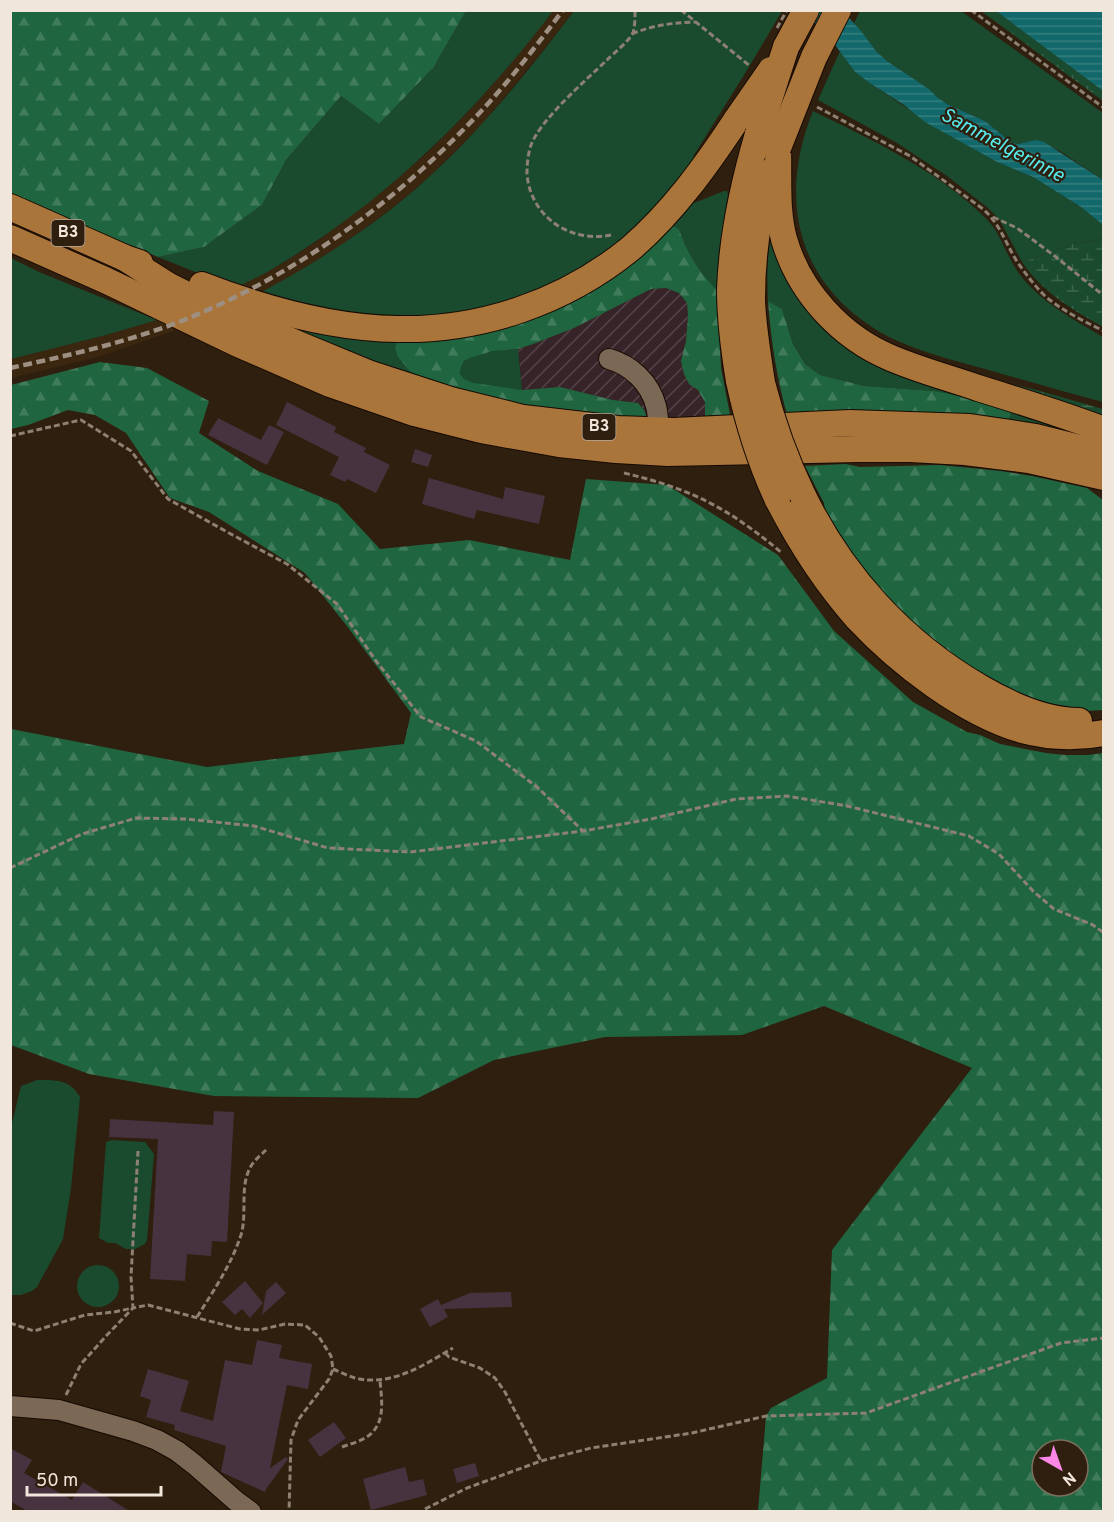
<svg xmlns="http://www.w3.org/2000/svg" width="1114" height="1522" font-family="Overpass,sans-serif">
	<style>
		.built { fill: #3b2710 }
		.industrial { fill: url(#industrial-furrows) }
		.green { fill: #1a4b2f }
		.forest { fill: url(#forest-firs); fill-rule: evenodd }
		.wetland { fill: url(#wetland-marsh) }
		.water { fill: url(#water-rules) }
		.building { fill: #473240 }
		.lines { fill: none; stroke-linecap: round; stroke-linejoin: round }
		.minor-casing { stroke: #160900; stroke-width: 22 }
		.major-casing { stroke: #160900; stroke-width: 28 }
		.path { stroke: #8e8073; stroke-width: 3; stroke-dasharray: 6 3; stroke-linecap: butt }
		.minor { stroke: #7b6855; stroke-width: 20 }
		.major { stroke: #a9753b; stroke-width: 26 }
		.rail { stroke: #9d8f82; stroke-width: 4.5; stroke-dasharray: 9 4.5; stroke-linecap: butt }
		.major-bridge-casing { stroke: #160900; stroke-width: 28; stroke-linecap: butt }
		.path-bridge { stroke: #8e8073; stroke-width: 3; stroke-dasharray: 6 3; stroke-linecap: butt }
		.major-bridge { stroke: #a9753b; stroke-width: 26 }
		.labels { text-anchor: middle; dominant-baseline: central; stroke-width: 4.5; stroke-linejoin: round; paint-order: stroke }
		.shield { fill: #2f1f0e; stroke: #b7aa9e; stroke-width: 1.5 }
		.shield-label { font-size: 16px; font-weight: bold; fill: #f1e6dc }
		.water-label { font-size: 20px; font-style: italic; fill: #56ecee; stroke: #2f1f0e }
	</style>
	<defs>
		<pattern id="industrial-furrows" width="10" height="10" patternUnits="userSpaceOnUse" patternTransform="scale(1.5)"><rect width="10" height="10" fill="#372428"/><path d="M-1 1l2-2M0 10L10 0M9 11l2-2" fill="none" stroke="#544447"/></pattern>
		<pattern id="forest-firs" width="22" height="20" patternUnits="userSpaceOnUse" patternTransform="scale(1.5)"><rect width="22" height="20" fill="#1f6640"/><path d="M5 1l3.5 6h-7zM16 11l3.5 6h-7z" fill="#407c5b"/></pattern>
		<pattern id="wetland-marsh" width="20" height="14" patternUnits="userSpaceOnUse" patternTransform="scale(1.5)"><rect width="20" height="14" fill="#1a4b2f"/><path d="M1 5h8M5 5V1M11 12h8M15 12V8" fill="none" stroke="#3c654d"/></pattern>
		<pattern id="water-rules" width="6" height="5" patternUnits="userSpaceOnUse" patternTransform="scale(1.5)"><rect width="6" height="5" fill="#12686a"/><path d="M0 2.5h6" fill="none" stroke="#357e7f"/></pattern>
	</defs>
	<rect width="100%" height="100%" fill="#2f1f0e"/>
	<g class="built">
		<polygon points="553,11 574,11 536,59 484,122 429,177 396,205 345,243 297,273 256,295 235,288 277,267 319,240 391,184 426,154 467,113 501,75"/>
		<polygon points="157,320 176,330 98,357 11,378 10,359 106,335"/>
	</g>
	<polygon class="industrial" points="666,288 679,293 687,303 688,316 686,341 681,361 689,383 698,390 705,402 705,419 645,420 644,410 638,403 613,400 560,387 522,390 518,349 533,344 574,328 651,289"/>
	<g class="green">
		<path d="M466,11H553C477,111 387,200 279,265C265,274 249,281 235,288L158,257L204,247L262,205L286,160L341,96L379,124L433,68Z"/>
		<path d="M574,11H782L749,67L694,155L691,168L663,205L581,274L486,312L374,320L256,295C318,262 378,224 430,176C484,127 530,69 574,11Z"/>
		<polygon points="860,11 961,11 1103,113 1103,180 1060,151 1035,140 1018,144 1011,142 985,121 947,104 937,97 929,89 887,61 876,51 854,23"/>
		<polygon points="840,51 855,72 871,84 940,130 997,162 1033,177 1081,207 1103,225 1103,239 1073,244 1022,262 999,219 988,208 947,176 897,143 818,100"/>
		<path d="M813,111C870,139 930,167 977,210C984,216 991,223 996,231C1004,245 1010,261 1020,275C1042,303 1073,319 1103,337V402C1064,392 1024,380 985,369C953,360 919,352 889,337C799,289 776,203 813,111Z"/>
		<path d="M724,191H727L728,195L720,245L717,290C699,272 687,253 679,229L671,225L685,208L694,203Z"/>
		<path d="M773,232L819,314L1103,441L1027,423L1008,422L934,391L865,386L820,375L805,364L793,344L782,309L768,301C767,278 766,254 773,232Z"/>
		<polygon points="11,258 39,272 157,320 106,335 11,359"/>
		<polygon points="246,312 399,337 432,385"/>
		<path d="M518,349L522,390C508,388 479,387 467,381C462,378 460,376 460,370C462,351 503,350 518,349Z"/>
		<path d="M37,1080C55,1080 70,1079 80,1097L71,1188L63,1239L37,1287L32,1291L21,1295H11V1127L21,1086Z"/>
		<polygon points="112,1140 145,1142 154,1154 147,1240 145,1244 135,1249 126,1249 115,1243 108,1243 99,1238 106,1142"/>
		<circle cx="98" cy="1286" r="21"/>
	</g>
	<g class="forest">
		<polygon points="10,11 466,11 433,68 379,124 341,96 286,160 262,205 204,247 158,257 11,194"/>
		<path d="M671,225L679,229C687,253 699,272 717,290L721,368L730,415L724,420L705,419V402L698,390L689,384L684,374L681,361L686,341L688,316L687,303L679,293L666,288L651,289L574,328L533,344L518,349L493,351L472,357L464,361L461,367L460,374L464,379L473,383L522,390L560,387L613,400L638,403L644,410L646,415L645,420L533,408L432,385L410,371L398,357L395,348L399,337L463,334Z"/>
		<path d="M768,301L782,309L793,344L805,364L820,375L865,386L934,391L981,401L1011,410L1008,422L788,418C777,379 771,341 768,301Z"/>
		<path d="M100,362L147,368L209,401L199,433L258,471L338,504L380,549L469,540L570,560L586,479L667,485L778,555L834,631L913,702L967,732L980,735L1000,744L1046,753L1065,755H1088L1103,753V1511H758L766,1416L771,1408L827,1378L832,1250L972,1068L824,1006L742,1035L605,1037L494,1060L418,1098L214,1096L89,1074L11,1045V729L207,767L404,744L411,713L347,626L305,573L209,512L170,498L126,433L95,415L68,410L28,425L11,429V385ZM1042,1450H1078V1486H1042Z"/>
		<polygon points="846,464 860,467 940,465 1001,471 1032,476 1087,488 1103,500 1103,710 1066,712 1008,692 950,657 892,607 826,520 824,503 805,466"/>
	</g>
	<g class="wetland">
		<polygon points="981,11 996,11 1103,91 1103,101"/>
		<path d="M1103,239H1104L1103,327C1073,310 1042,292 1022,262L1073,244Z"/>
		<polygon points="966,374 1033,389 1103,409 1103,420"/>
	</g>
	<g class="water">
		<polygon points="803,11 843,11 861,31 876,51 887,61 929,89 937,97 947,104 985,121 1011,142 1018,144 1035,140 1044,142 1103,180 1103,225 1081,207 1033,177 997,162 925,122 904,105 871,84 855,72 830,38"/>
		<polygon points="996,11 1103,11 1103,91"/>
	</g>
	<g class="building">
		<polygon points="287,402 336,427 334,432 366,448 364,452 390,465 376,493 347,479 345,482 330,475 339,457 276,425"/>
		<polygon points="218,418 261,440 269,425 284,432 267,465 208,435"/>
		<polygon points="415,449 432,455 428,467 411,462"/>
		<polygon points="429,478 503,499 505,487 545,496 539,524 477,510 474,519 422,504"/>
		<polygon points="214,1111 234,1112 227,1242 212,1241 211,1256 187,1254 185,1281 150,1279 158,1139 109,1137 110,1119 213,1125"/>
		<polygon points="245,1281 263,1303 250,1318 242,1309 235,1315 222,1302"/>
		<polygon points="276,1282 286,1293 262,1315 266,1291"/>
		<polygon points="511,1292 512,1307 444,1309 448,1317 430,1327 420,1309 438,1299 441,1305 470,1293"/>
		<polygon points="257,1340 282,1345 279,1358 312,1364 308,1389 287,1385 270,1468 286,1457 288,1459 266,1489 265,1492 221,1472 226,1446 174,1430 175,1425 146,1417 151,1400 140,1396 148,1369 189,1381 180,1411 213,1421 225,1360 252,1365"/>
		<polygon points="334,1422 346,1438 320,1457 308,1440"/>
		<polygon points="10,1448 32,1460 24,1473 72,1500 83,1482 131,1512 29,1512 10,1501"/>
		<polygon points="475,1463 479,1476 457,1483 453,1469"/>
		<polygon points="405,1467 409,1482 423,1479 427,1495 371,1510 363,1479"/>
	</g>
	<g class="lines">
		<g class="minor-casing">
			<g id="minor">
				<path d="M609,359C631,365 650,383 656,406C658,413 658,422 659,430"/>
				<polyline points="10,1406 59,1410 133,1431 157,1440 177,1451 195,1465 236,1501 251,1512"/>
			</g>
		</g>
		<g class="major-casing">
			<g id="major">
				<polyline points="786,47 806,10"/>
				<path d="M778,148C779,178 776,210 784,239C799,292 841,337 891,358C919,370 949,378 978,388C1020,401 1062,414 1104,430"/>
				<polyline points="10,207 125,258 140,263"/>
				<polyline points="10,238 105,280 236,343 330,384 414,413 481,430 559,444 616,450 668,453 858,449 910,449 965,452 1029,460 1104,477"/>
				<polyline points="125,258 169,286 199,301 300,345 368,373 451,400 523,418 618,429 673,431 850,423 970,427 1036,437 1104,454"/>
				<path d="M202,285C264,309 331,328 397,329C481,331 565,302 630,249C673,212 706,166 737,119"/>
				<path d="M739,381C734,351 730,320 730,289C732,236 743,185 758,134"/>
				<path d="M762,383C758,355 753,328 752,300C752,258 758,213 770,172"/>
				<path d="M803,496C842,576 903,643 981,688C1010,705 1044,721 1079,721"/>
				<path d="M777,498C799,541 826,583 858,619C899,663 964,713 1022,730C1048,737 1078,738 1104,733"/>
			</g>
		</g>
		<g class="path">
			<polyline points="681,10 750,66"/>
			<polyline points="971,10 1104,108"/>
			<path d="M632,34C653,25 672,23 695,22"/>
			<path d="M817,107L910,156L983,209C1001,225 1005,243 1018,263C1026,274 1034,285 1044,295C1059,309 1085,322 1104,331"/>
			<polyline points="993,217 1017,228 1056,257 1104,296"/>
			<path d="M611,235C592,239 570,235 554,223C538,211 528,193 527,173C527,164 528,154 531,145C541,119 586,80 607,60C614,53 629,41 633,33C635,27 635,17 635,10"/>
			<polyline points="10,436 81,420 131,451 168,499 229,533 287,564 337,604 376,661 421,717 476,741 537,787 583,831"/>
			<path d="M624,473C650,479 676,487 700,498C730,512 757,532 782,553"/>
			<polyline points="10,868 82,834 136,818 186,819 254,826 328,848 410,852 583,831 651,819 736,799 787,796 847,806 969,836 999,854 1033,891 1054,909 1093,925 1104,933"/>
			<path d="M197,1317C214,1290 231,1265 241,1235C248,1212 238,1184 253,1163C257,1158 262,1154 266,1150"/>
			<polyline points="10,1323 34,1331 85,1315 114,1312 133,1308 131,1277 138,1151"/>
			<polyline points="445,1353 449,1357 480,1368 495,1378 505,1392 541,1461"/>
			<path d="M333,1369C340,1372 348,1376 355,1378C391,1387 424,1365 453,1348"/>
			<polyline points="66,1395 81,1364 107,1335 133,1308 148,1305 240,1329 259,1330 285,1324 305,1325 319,1337 331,1356 333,1369 329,1379 298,1420 291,1440 289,1512"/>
			<path d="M342,1447C350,1444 358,1442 365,1438C386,1426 382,1402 380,1381"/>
			<polyline points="425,1509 467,1488 541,1461 591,1448 692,1433 766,1416 866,1413 1061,1343 1104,1338"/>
		</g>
		<use href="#minor" class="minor"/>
		<use href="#major" class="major"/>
		<path class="rail" d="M10,368C71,355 132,341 189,318C293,275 386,209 464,129C500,93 532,52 563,10"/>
		<g class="major-bridge-casing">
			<g id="major-bridge">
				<polyline points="737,119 771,70"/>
				<polyline points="758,134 786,47"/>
				<polyline points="778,148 814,57 838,10"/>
				<path d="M739,381C748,423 759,459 777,498"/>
				<path d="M762,383C772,422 785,459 803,496"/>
			</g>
		</g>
		<polyline class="path-bridge" points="777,28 787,10"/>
		<use href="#major-bridge" class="major-bridge"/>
	</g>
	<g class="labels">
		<g class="shield">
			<rect x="51.5" y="220" width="33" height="26" rx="4.5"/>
			<rect x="582.5" y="414" width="33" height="26" rx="4.5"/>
		</g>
		<g class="shield-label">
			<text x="68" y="233">B3</text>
			<text x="599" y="427">B3</text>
		</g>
		<g class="water-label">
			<text transform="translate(1002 146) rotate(28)">Sammelgerinne</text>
		</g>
	</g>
	<rect width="1114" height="1522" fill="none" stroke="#f1e6dc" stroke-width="24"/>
	<g transform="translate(1060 1468) rotate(140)"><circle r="28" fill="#2f1f0e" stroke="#7d6f60" stroke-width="1.5"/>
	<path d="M0-4.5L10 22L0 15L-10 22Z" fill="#fa87e6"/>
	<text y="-9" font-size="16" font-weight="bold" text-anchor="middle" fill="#f1e6dc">N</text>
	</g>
	<path d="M27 1486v9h134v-9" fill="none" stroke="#f1e6dc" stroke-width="3"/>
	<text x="36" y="1486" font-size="18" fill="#f1e6dc" stroke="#2f1f0e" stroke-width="4.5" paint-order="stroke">50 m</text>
</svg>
